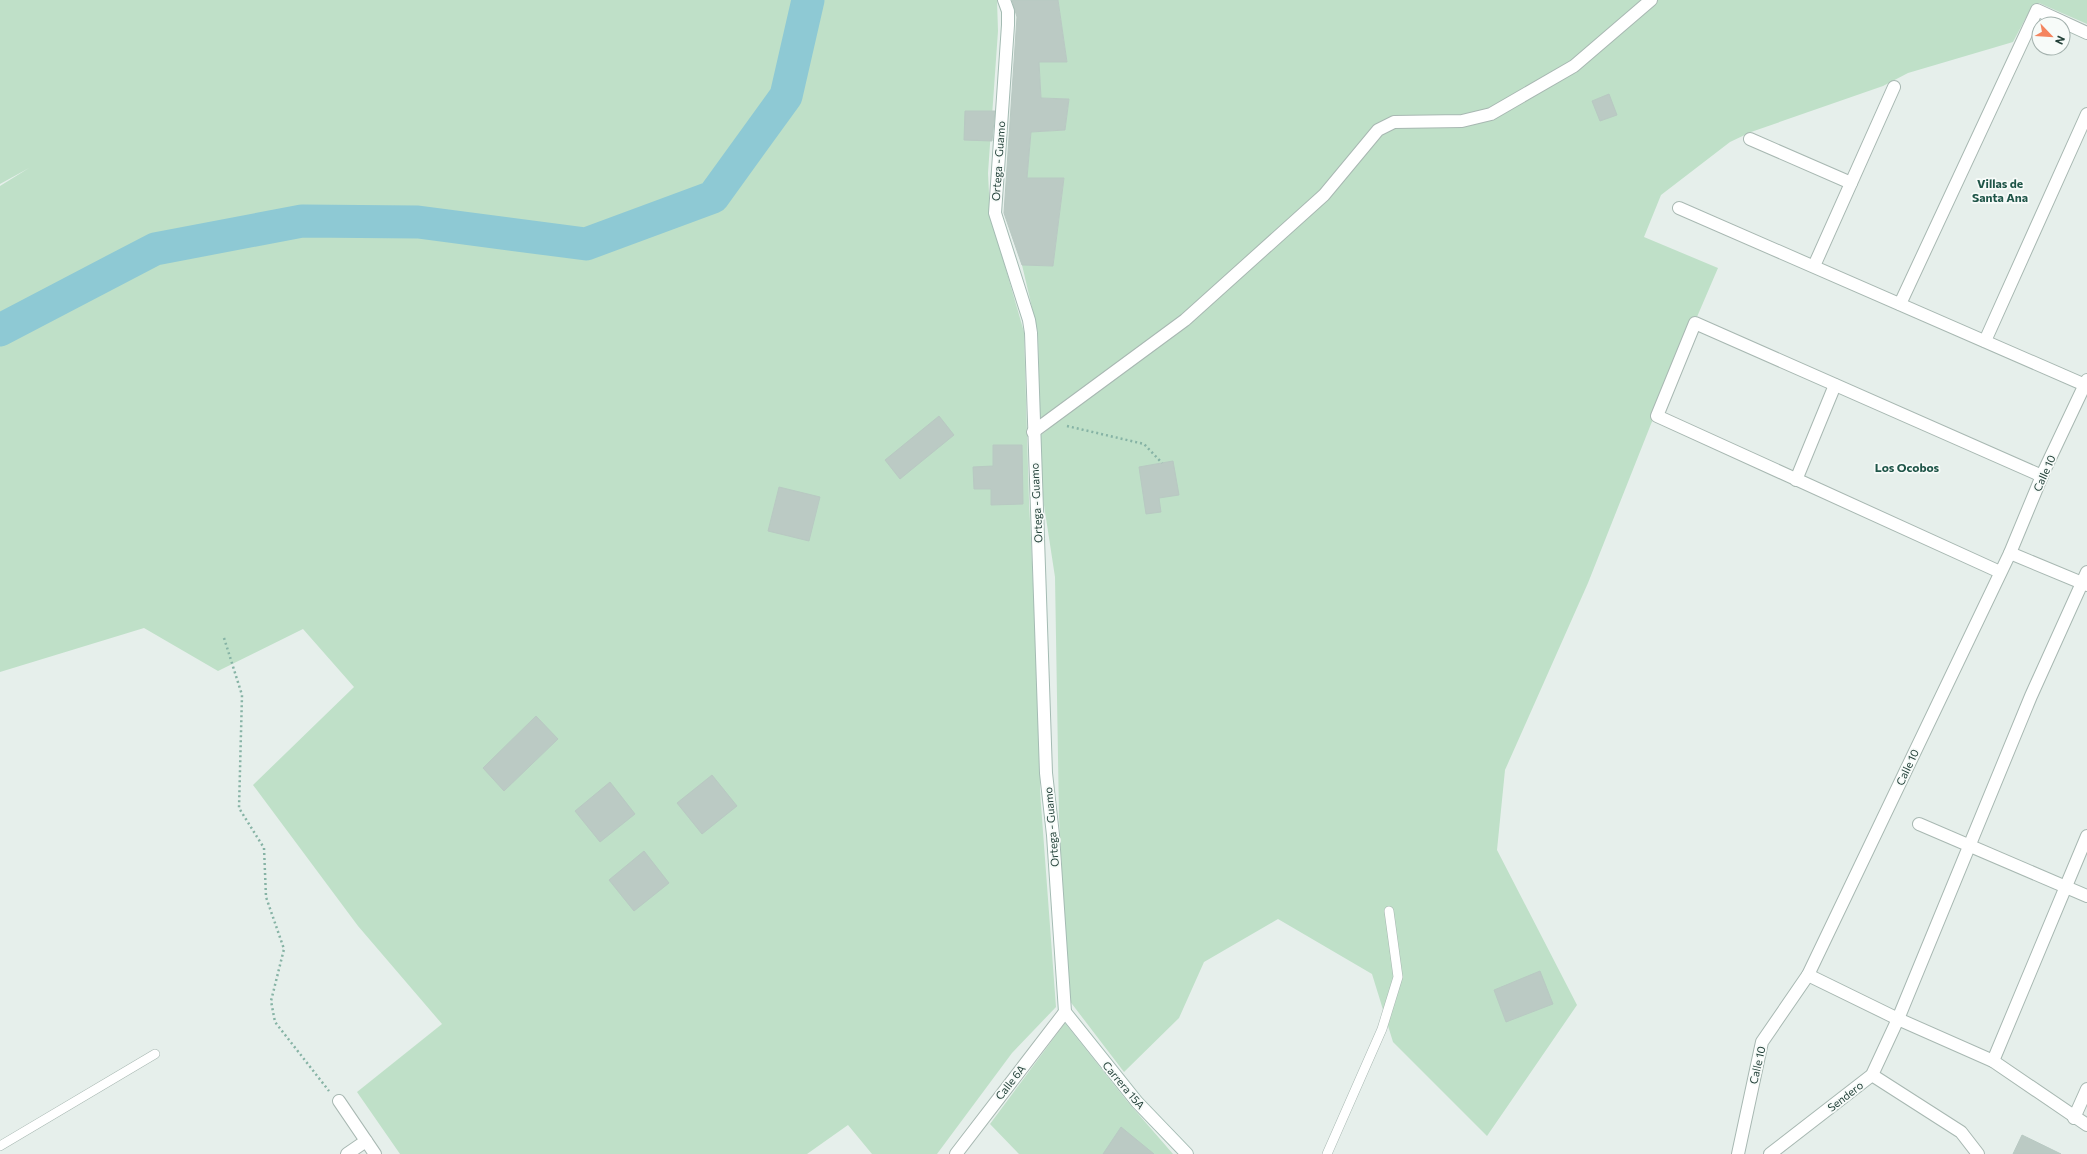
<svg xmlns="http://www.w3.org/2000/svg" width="2087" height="1154" font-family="Commissioner,sans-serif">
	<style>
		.green { fill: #bfe0c8 }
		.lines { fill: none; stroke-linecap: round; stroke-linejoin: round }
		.river { stroke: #8ec9d4; stroke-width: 33 }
		.building { fill: #bbcac4; stroke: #b8c9c2 }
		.lane-casing { stroke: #a8b8b2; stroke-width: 10 }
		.street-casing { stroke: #a8b8b2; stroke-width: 14 }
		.secondary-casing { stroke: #a4bbb3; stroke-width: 14 }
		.path { stroke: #86b3a5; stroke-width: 2.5; stroke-dasharray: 2 3; stroke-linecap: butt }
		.lane { stroke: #fff; stroke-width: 9 }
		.street { stroke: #fff; stroke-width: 12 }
		.secondary { stroke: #fff; stroke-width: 12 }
		.labels { text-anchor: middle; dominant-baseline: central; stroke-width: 3.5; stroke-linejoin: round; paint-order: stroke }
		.street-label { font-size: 11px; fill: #24423a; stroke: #f7fbf9 }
		.neighbourhood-label { font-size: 12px; font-weight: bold; fill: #1f5548; stroke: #f7fbf9 }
	</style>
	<rect width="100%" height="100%" fill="#e6efeb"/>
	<g class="green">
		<polygon points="0,0 997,0 998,31 988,173 990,214 1024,332 1029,501 1040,728 1040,791 1056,1007 1012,1053 937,1154 872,1154 848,1125 807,1154 400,1154 357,1092 442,1024 358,926 253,785 354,687 303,629 218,671 144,628 0,672 0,186 29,168 0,184"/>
		<polygon points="1058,0 2087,0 2087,24 2039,3 2031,8 2013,42 1908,73 1883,86 1751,132 1730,142 1661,195 1644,237 1718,268 1651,424 1588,583 1505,770 1497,850 1577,1005 1487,1136 1393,1042 1372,974 1278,919 1204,962 1179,1018 1124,1072 1069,1000 1059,817 1055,577 1042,492 1040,436 1052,426 1040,419 1038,333 1022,265 1053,266 1064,178 1027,178 1031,132 1065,130 1069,99 1041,98 1039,62 1067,62"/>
		<polygon points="1065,1023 1127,1101 1173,1154 1019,1154 990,1124"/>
	</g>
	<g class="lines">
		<polyline class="river" points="0,330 155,249 302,221 418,222 586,244 713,197 786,96 808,0"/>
	</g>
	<g class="building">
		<polygon points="1012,0 1058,0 1067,62 1039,62 1041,98 1069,99 1065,130 1031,132 1027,178 1064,178 1053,266 1022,265 1004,213 1017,17"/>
		<polygon points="1609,94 1617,115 1600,121 1592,101"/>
		<polygon points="965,111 995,111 992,141 964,140"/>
		<polygon points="939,416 954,435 900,479 885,460"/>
		<polygon points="993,445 1022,445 1023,504 991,505 991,489 974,489 973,467 993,466"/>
		<polygon points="1173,461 1179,495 1159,498 1161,512 1146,514 1139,467"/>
		<polygon points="779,487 820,497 809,541 768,531"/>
		<polygon points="536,716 558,739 504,791 483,768"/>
		<polygon points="712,775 737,806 702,834 677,803"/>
		<polygon points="610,782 635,814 600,842 575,811"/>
		<polygon points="644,851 669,883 634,911 609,880"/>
		<polygon points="1540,971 1553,1004 1506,1022 1494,990"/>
		<polygon points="1121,1127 1154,1154 1103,1154"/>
		<polygon points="2022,1135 2061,1154 2013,1154"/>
	</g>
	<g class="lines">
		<g class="lane-casing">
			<g id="lane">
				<polyline points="0,1146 155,1054"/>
				<polyline points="1327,1154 1382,1029 1398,977 1389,911"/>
			</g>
		</g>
		<g class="street-casing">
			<g id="street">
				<polyline points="1750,139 1851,183"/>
				<polyline points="1679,208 2085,385"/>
				<polyline points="1814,266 1894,87"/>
				<polyline points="1900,304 2037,10 2087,33"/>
				<polyline points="1985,341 2087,114"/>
				<polyline points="1033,432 1185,320 1324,195 1378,130 1394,122 1462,121 1491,114 1574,66 1651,0"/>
				<polyline points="1796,480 1835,385"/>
				<polyline points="2010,553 2087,585"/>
				<polyline points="2000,572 1657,416 1695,323 2042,476"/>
				<polyline points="1919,824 2087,896"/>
				<polyline points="1808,975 1898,1019 1993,1061 2087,1125"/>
				<polyline points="1993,1061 2087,836"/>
				<polyline points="1872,1075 1961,1132 1978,1154"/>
				<polyline points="339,1101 375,1154"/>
				<polyline points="2074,1118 2087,1089"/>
				<polyline points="347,1154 366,1141"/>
				<polyline points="956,1154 1065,1012"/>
				<polyline points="1738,1154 1762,1042 1808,975 2010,553 2044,471 2087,380"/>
				<polyline points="1770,1154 1872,1075 1898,1019 2031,696 2087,572"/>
			</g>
		</g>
		<g class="secondary-casing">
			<polyline id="secondary" points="1004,0 1008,11 1008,25 995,213 1029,320 1031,333 1046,773 1053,835 1065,1012 1137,1102 1187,1154"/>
		</g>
		<g class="path">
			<polyline points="1067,426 1144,444 1162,463"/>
			<polyline points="224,638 242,695 239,808 264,848 266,897 284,949 271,1001 275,1022 329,1091"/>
		</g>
		<use href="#lane" class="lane"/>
		<use href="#street" class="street"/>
		<use href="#secondary" class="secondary"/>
	</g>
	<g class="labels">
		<g class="street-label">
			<text transform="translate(998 161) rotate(-86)">Ortega - Guamo</text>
			<text transform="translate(2044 473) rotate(-66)">Calle 10</text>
			<text transform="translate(1036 503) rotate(-93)">Ortega - Guamo</text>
			<text transform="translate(1907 767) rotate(-65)">Calle 10</text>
			<text transform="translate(1051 827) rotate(-95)">Ortega - Guamo</text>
			<text transform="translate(1757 1065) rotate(-77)">Calle 10</text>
			<text transform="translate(1010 1082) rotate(-52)">Calle 6A</text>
			<text transform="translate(1124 1085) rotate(50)">Carrera 15A</text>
			<text transform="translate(1845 1096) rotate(-38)">Sendero</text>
		</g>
		<g class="neighbourhood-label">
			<text x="2000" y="183">Villas de<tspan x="2000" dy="14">Santa Ana</tspan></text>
			<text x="1907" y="467">Los Ocobos</text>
		</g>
	</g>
	<g transform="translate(2051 36) rotate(115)"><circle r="19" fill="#f7fbf9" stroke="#a3b1ad"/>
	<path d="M0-3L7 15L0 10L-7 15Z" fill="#f4845f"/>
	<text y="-6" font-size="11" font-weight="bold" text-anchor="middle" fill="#24423a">N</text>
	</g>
</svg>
